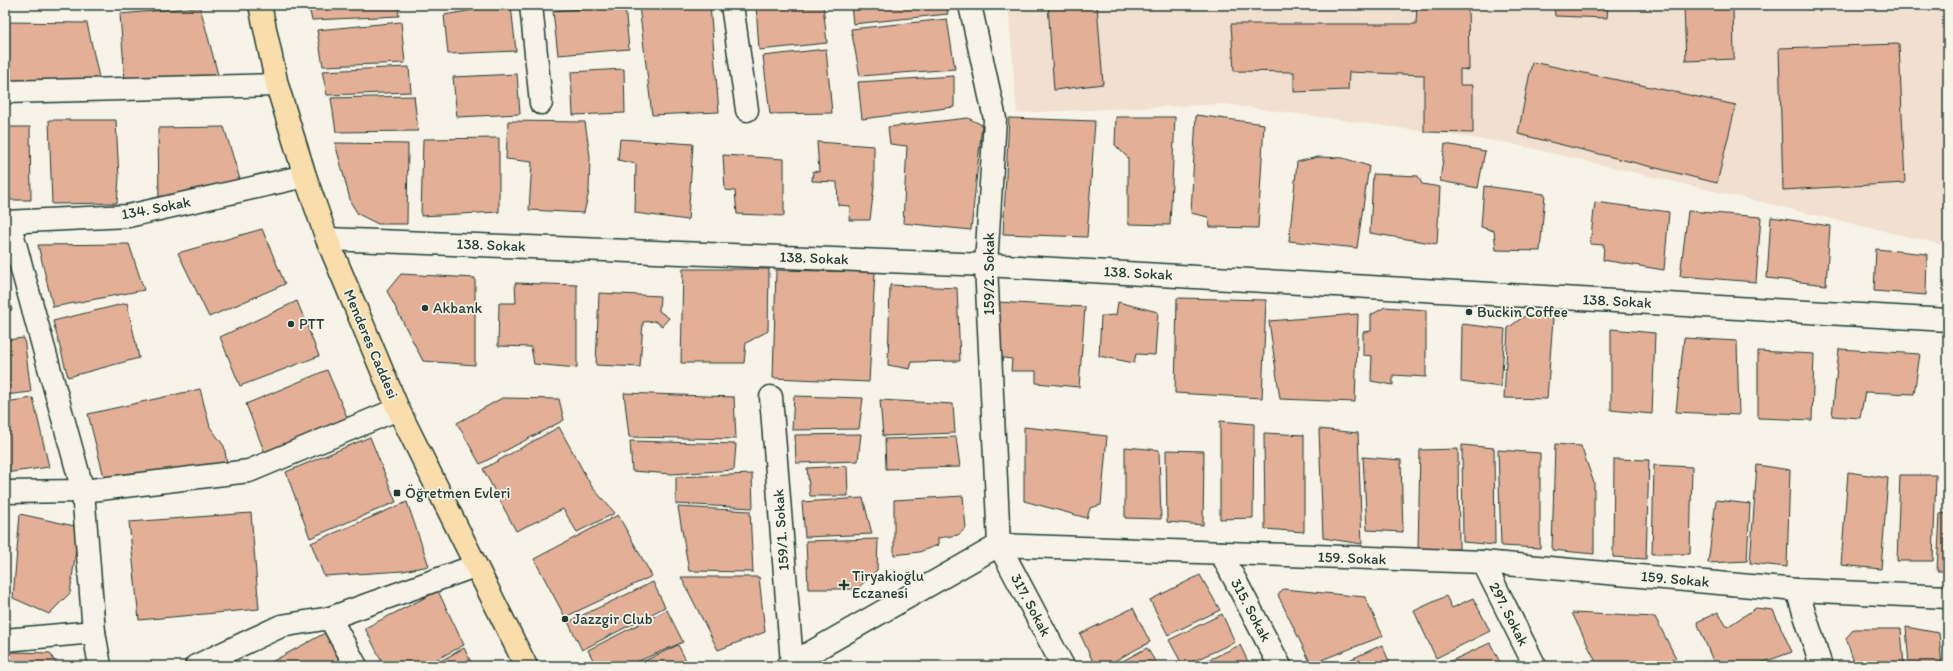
<svg xmlns="http://www.w3.org/2000/svg" width="1953" height="671" font-family="Itim,sans-serif">
	<style>
		.built { fill: #f1dfd0 }
		.building { fill: #e3af97; stroke: #1f3d34 }
		.lines { fill: none; stroke-linecap: round; stroke-linejoin: round }
		.street-casing { stroke: #1f3d34; stroke-width: 25 }
		.secondary-casing { stroke: #1f3d34; stroke-width: 25 }
		.primary-casing { stroke: #1f3d34; stroke-width: 25 }
		.street { stroke: #f7f3e8; stroke-width: 22 }
		.secondary { stroke: #f7f3e8; stroke-width: 22 }
		.primary { stroke: #f9deab; stroke-width: 22 }
		.poi-dot { fill: #1f3d34; stroke: #f7f3e8; stroke-width: 1.5 }
		.labels { text-anchor: middle; dominant-baseline: central; stroke-width: 3.5; stroke-linejoin: round; paint-order: stroke }
		.street-label { font-size: 15px; fill: #1f3d34; stroke: #f7f3e8 }
		.poi-label { font-size: 15px; fill: #1f3d34; stroke: #f7f3e8; text-anchor: start }
	</style>
	<rect width="100%" height="100%" fill="#f7f3e8"/>
	<filter id="ink" filterUnits="userSpaceOnUse"><feTurbulence type="fractalNoise" baseFrequency=".025" numOctaves="2"/><feDisplacementMap in="SourceGraphic" scale="8" xChannelSelector="R" yChannelSelector="G"/><feConvolveMatrix kernelMatrix="1 2 1 2 8 2 1 2 1" color-interpolation-filters="sRGB"/></filter>
	<g filter="url(#ink)">
		<polygon class="built" points="1008,5 1948,5 1948,246 1508,143 1225,104 1017,113"/>
		<g class="building">
			<polygon points="308,5 398,5 399,16 312,20"/>
			<polygon points="503,5 511,5 516,51 448,54 444,15"/>
			<polygon points="647,5 710,5 719,112 652,115 639,6"/>
			<polygon points="756,5 823,5 827,43 759,50"/>
			<polygon points="851,5 946,5 948,14 853,24"/>
			<polygon points="1048,5 1097,5 1103,84 1054,90"/>
			<polygon points="1417,5 1468,5 1469,70 1460,69 1460,85 1473,85 1473,133 1424,132 1424,75 1349,72 1348,90 1294,92 1294,72 1234,71 1231,24 1416,24"/>
			<polygon points="1554,5 1608,5 1607,18 1555,16"/>
			<polygon points="1684,5 1733,5 1734,59 1686,61"/>
			<polygon points="625,6 629,49 558,55 553,11"/>
			<polygon points="200,7 221,86 125,81 120,14"/>
			<polygon points="947,19 955,69 860,76 851,29"/>
			<polygon points="5,22 87,23 100,82 5,83"/>
			<polygon points="401,22 405,63 323,66 317,30"/>
			<polygon points="1899,44 1905,183 1783,190 1779,48"/>
			<polygon points="826,49 832,113 770,114 763,56"/>
			<polygon points="1532,62 1736,105 1717,183 1518,134"/>
			<polygon points="409,67 411,92 327,95 322,71"/>
			<polygon points="624,69 625,113 573,115 571,72"/>
			<polygon points="517,74 520,114 457,117 453,77"/>
			<polygon points="954,76 954,107 862,119 858,82"/>
			<polygon points="414,96 418,131 336,132 331,98"/>
			<polygon points="1196,115 1264,124 1258,228 1210,227 1208,217 1191,213"/>
			<polygon points="1116,117 1175,117 1170,225 1128,224 1128,158 1115,145"/>
			<polygon points="968,118 982,125 971,230 903,223 907,146 890,144 888,127"/>
			<polygon points="1009,118 1095,121 1087,237 1003,234"/>
			<polygon points="49,120 116,120 119,178 117,203 52,204"/>
			<polygon points="508,121 585,122 590,156 589,191 584,213 529,210 532,162 506,159"/>
			<polygon points="5,127 30,127 31,200 5,200"/>
			<polygon points="224,127 242,186 159,203 158,128"/>
			<polygon points="499,138 499,212 421,216 423,139"/>
			<polygon points="620,139 693,144 688,220 635,213 636,164 618,160"/>
			<polygon points="817,142 874,146 874,187 870,220 849,220 850,206 838,205 837,182 812,181 813,171 819,172"/>
			<polygon points="335,143 408,144 407,224 378,224 358,214 351,203"/>
			<polygon points="1445,144 1485,151 1478,188 1440,181"/>
			<polygon points="723,155 784,159 784,216 737,214 735,191 725,190"/>
			<polygon points="1318,157 1343,158 1369,166 1357,248 1289,241 1297,162"/>
			<polygon points="1373,174 1418,176 1422,184 1440,187 1437,244 1370,233"/>
			<polygon points="1484,186 1545,194 1540,251 1496,250 1494,231 1481,227"/>
			<polygon points="1595,202 1669,212 1664,270 1603,260 1604,245 1590,244"/>
			<polygon points="1688,211 1761,217 1756,282 1680,276"/>
			<polygon points="1771,217 1830,226 1826,285 1767,278"/>
			<polygon points="262,229 285,284 209,317 178,253"/>
			<polygon points="129,244 144,290 53,307 38,245"/>
			<polygon points="1876,249 1927,254 1926,295 1874,291"/>
			<polygon points="683,269 769,269 768,331 746,343 744,363 681,363"/>
			<polygon points="776,270 875,272 869,382 773,378"/>
			<polygon points="401,274 475,278 475,365 423,361 387,291"/>
			<polygon points="515,283 577,285 577,368 534,364 531,347 498,346 499,303 516,303"/>
			<polygon points="890,285 957,288 960,361 912,362 910,369 888,365"/>
			<polygon points="5,286 12,310 5,312"/>
			<polygon points="599,293 660,296 659,311 669,318 662,326 655,321 643,322 640,367 596,365"/>
			<polygon points="1177,298 1266,300 1262,398 1175,393"/>
			<polygon points="297,301 319,356 240,386 220,337"/>
			<polygon points="997,302 1085,307 1079,387 1036,383 1036,371 1011,371 1012,359 996,357"/>
			<polygon points="1118,302 1158,312 1155,355 1136,354 1134,363 1099,356 1101,316 1116,315"/>
			<polygon points="127,303 139,358 68,377 53,321"/>
			<polygon points="1385,307 1426,310 1426,377 1393,375 1393,385 1371,381 1372,356 1363,355 1363,332 1371,331 1371,315"/>
			<polygon points="1358,314 1355,402 1280,399 1269,321"/>
			<polygon points="1526,315 1553,319 1547,399 1504,398 1508,328"/>
			<polygon points="1462,324 1505,329 1501,387 1461,382"/>
			<polygon points="1611,329 1655,333 1652,414 1611,410"/>
			<polygon points="24,338 31,392 5,395 5,340"/>
			<polygon points="1684,338 1737,341 1739,415 1676,412"/>
			<polygon points="1839,349 1920,354 1914,394 1865,392 1860,418 1832,416"/>
			<polygon points="1758,351 1814,354 1812,420 1758,418"/>
			<polygon points="327,370 350,424 266,456 246,404"/>
			<polygon points="1945,371 1948,371 1948,429 1946,428"/>
			<polygon points="200,389 210,427 224,446 227,463 104,477 88,414"/>
			<polygon points="624,393 734,397 736,439 629,437"/>
			<polygon points="794,396 863,398 859,429 792,430"/>
			<polygon points="33,398 49,467 5,473 5,402"/>
			<polygon points="502,398 559,399 564,420 480,464 457,423"/>
			<polygon points="880,400 953,404 955,433 883,436"/>
			<polygon points="1220,421 1254,424 1253,518 1220,519"/>
			<polygon points="559,427 592,487 615,513 577,532 563,509 516,531 483,469"/>
			<polygon points="1024,427 1107,436 1101,505 1090,508 1087,518 1024,501"/>
			<polygon points="1319,429 1358,433 1362,544 1323,538"/>
			<polygon points="1264,433 1304,435 1304,532 1265,529"/>
			<polygon points="861,434 858,461 796,463 795,435"/>
			<polygon points="370,437 396,502 310,538 286,472"/>
			<polygon points="956,437 960,467 886,469 885,439"/>
			<polygon points="630,441 736,444 734,470 672,474 632,471"/>
			<polygon points="1555,444 1581,446 1594,483 1594,554 1552,550"/>
			<polygon points="1462,445 1494,448 1495,545 1463,542"/>
			<polygon points="1125,447 1159,450 1161,519 1125,518"/>
			<polygon points="1458,449 1459,549 1418,551 1420,450"/>
			<polygon points="1166,450 1204,451 1203,525 1167,522"/>
			<polygon points="1498,450 1540,453 1540,548 1501,546"/>
			<polygon points="1363,457 1401,460 1403,532 1367,530"/>
			<polygon points="1614,459 1649,460 1646,559 1613,557"/>
			<polygon points="1654,465 1692,467 1690,554 1652,554"/>
			<polygon points="1757,465 1790,470 1787,567 1750,563"/>
			<polygon points="847,466 848,496 810,496 807,468"/>
			<polygon points="1848,472 1888,478 1881,569 1841,565"/>
			<polygon points="752,474 753,508 676,504 676,477"/>
			<polygon points="1900,475 1936,475 1933,561 1897,561"/>
			<polygon points="963,496 966,528 958,535 938,538 938,545 919,552 894,555 894,500"/>
			<polygon points="863,498 872,534 805,537 802,502"/>
			<polygon points="1716,500 1750,504 1747,561 1708,563"/>
			<polygon points="407,502 429,566 403,571 324,576 311,543"/>
			<polygon points="678,507 750,511 753,572 689,571"/>
			<polygon points="251,513 259,609 139,620 129,522"/>
			<polygon points="1948,513 1948,571 1937,571 1940,514"/>
			<polygon points="20,514 79,527 70,593 49,614 13,598"/>
			<polygon points="618,515 652,576 565,617 534,559"/>
			<polygon points="878,539 877,570 857,589 808,589 806,541"/>
			<polygon points="1200,575 1220,610 1168,635 1150,600"/>
			<polygon points="681,577 759,577 765,632 718,650"/>
			<polygon points="653,582 665,607 582,650 568,622"/>
			<polygon points="1283,589 1365,597 1383,636 1311,664 1278,595"/>
			<polygon points="438,591 464,645 424,666 384,666 365,628"/>
			<polygon points="1446,596 1452,608 1473,598 1490,631 1436,658 1414,611"/>
			<polygon points="1133,608 1150,642 1105,666 1095,666 1080,634"/>
			<polygon points="1756,608 1773,610 1792,652 1753,666 1715,666 1697,622 1718,612 1727,627"/>
			<polygon points="667,610 683,642 627,666 596,666 588,650"/>
			<polygon points="1572,613 1655,617 1676,658 1660,666 1598,666"/>
			<polygon points="1222,614 1235,642 1183,666 1169,640"/>
			<polygon points="1906,627 1939,633 1942,666 1909,666"/>
			<polygon points="1854,629 1901,629 1904,666 1855,666 1846,638"/>
			<polygon points="325,633 343,666 264,666"/>
			<polygon points="1490,643 1502,666 1440,666"/>
			<polygon points="678,645 689,666 634,666"/>
			<polygon points="1240,645 1250,666 1196,666"/>
			<polygon points="1382,645 1391,666 1336,666"/>
			<polygon points="1944,645 1948,645 1948,666 1947,666"/>
			<polygon points="464,648 473,666 431,666"/>
			<polygon points="1147,648 1158,666 1113,666"/>
			<polygon points="10,652 50,653 57,666 5,666 5,654"/>
		</g>
		<g class="lines">
			<g class="street-casing">
				<g id="street">
					<polyline points="531,5 541,103"/>
					<polyline points="732,5 747,110"/>
					<polyline points="5,92 277,85"/>
					<polyline points="5,222 128,216 305,176"/>
					<polyline points="9,222 83,491 94,632 100,666"/>
					<polyline points="327,239 986,265 1948,320"/>
					<polyline points="771,397 792,663"/>
					<polyline points="5,492 83,491 249,471 398,409"/>
					<polyline points="1221,553 1280,666"/>
					<polyline points="1483,562 1535,666"/>
					<polyline points="1797,590 1821,666"/>
					<polyline points="330,618 356,666"/>
					<polyline points="5,640 94,632"/>
					<polyline points="196,666 281,626 330,618 475,566"/>
				</g>
			</g>
			<g class="secondary-casing">
				<g id="secondary">
					<polyline points="970,5 995,119 986,265 999,545 1063,666"/>
					<polyline points="787,666 999,545 1483,562 1797,590 1948,597"/>
				</g>
			</g>
			<g class="primary-casing">
				<polyline id="primary" points="260,5 277,85 305,176 327,239 398,409 526,666"/>
			</g>
			<use href="#street" class="street"/>
			<use href="#secondary" class="secondary"/>
			<use href="#primary" class="primary"/>
		</g>
	</g>
	<g class="poi-dot">
		<circle cx="425" cy="308" r="4"/>
		<circle cx="1469" cy="312" r="4"/>
		<circle cx="291" cy="324" r="4"/>
		<rect x="393" y="489" width="8" height="8" rx="2"/>
		<path d="M842 579h4v4h4v4h-4v4h-4v-4h-4v-4h4z"/>
		<circle cx="565" cy="619" r="4"/>
	</g>
	<g class="labels">
		<g class="street-label">
			<text transform="translate(156 208) rotate(-11)">134. Sokak</text>
			<text transform="translate(491 245) rotate(2)">138. Sokak</text>
			<text transform="translate(814 258) rotate(2)">138. Sokak</text>
			<text transform="translate(1138 273) rotate(3)">138. Sokak</text>
			<text transform="translate(989 274) rotate(-90)">159/2. Sokak</text>
			<text transform="translate(1617 301) rotate(3)">138. Sokak</text>
			<text transform="translate(371 344) rotate(67)">Menderes Caddesi</text>
			<text transform="translate(781 530) rotate(-94)">159/1. Sokak</text>
			<text transform="translate(1352 558) rotate(2)">159. Sokak</text>
			<text transform="translate(1675 579) rotate(5)">159. Sokak</text>
			<text transform="translate(1031 605) rotate(62)">317. Sokak</text>
			<text transform="translate(1251 610) rotate(62)">315. Sokak</text>
			<text transform="translate(1509 614) rotate(63)">297. Sokak</text>
		</g>
		<g class="poi-label">
			<text x="433" y="308">Akbank</text>
			<text x="1477" y="312">Buckin Coffee</text>
			<text x="299" y="324">PTT</text>
			<text x="405" y="493">Öğretmen Evleri</text>
			<text x="852" y="576">Tiryakioğlu<tspan x="852" dy="17">Eczanesi</tspan></text>
			<text x="573" y="619">Jazzgir Club</text>
		</g>
	</g>
	<rect width="1953" height="671" fill="none" stroke="#f7f3e8" stroke-width="20"/>
	<rect x="10" y="10" width="1933" height="651" fill="none" stroke="#1f3d34" stroke-width="1.5" filter="url(#ink)"/>
</svg>
